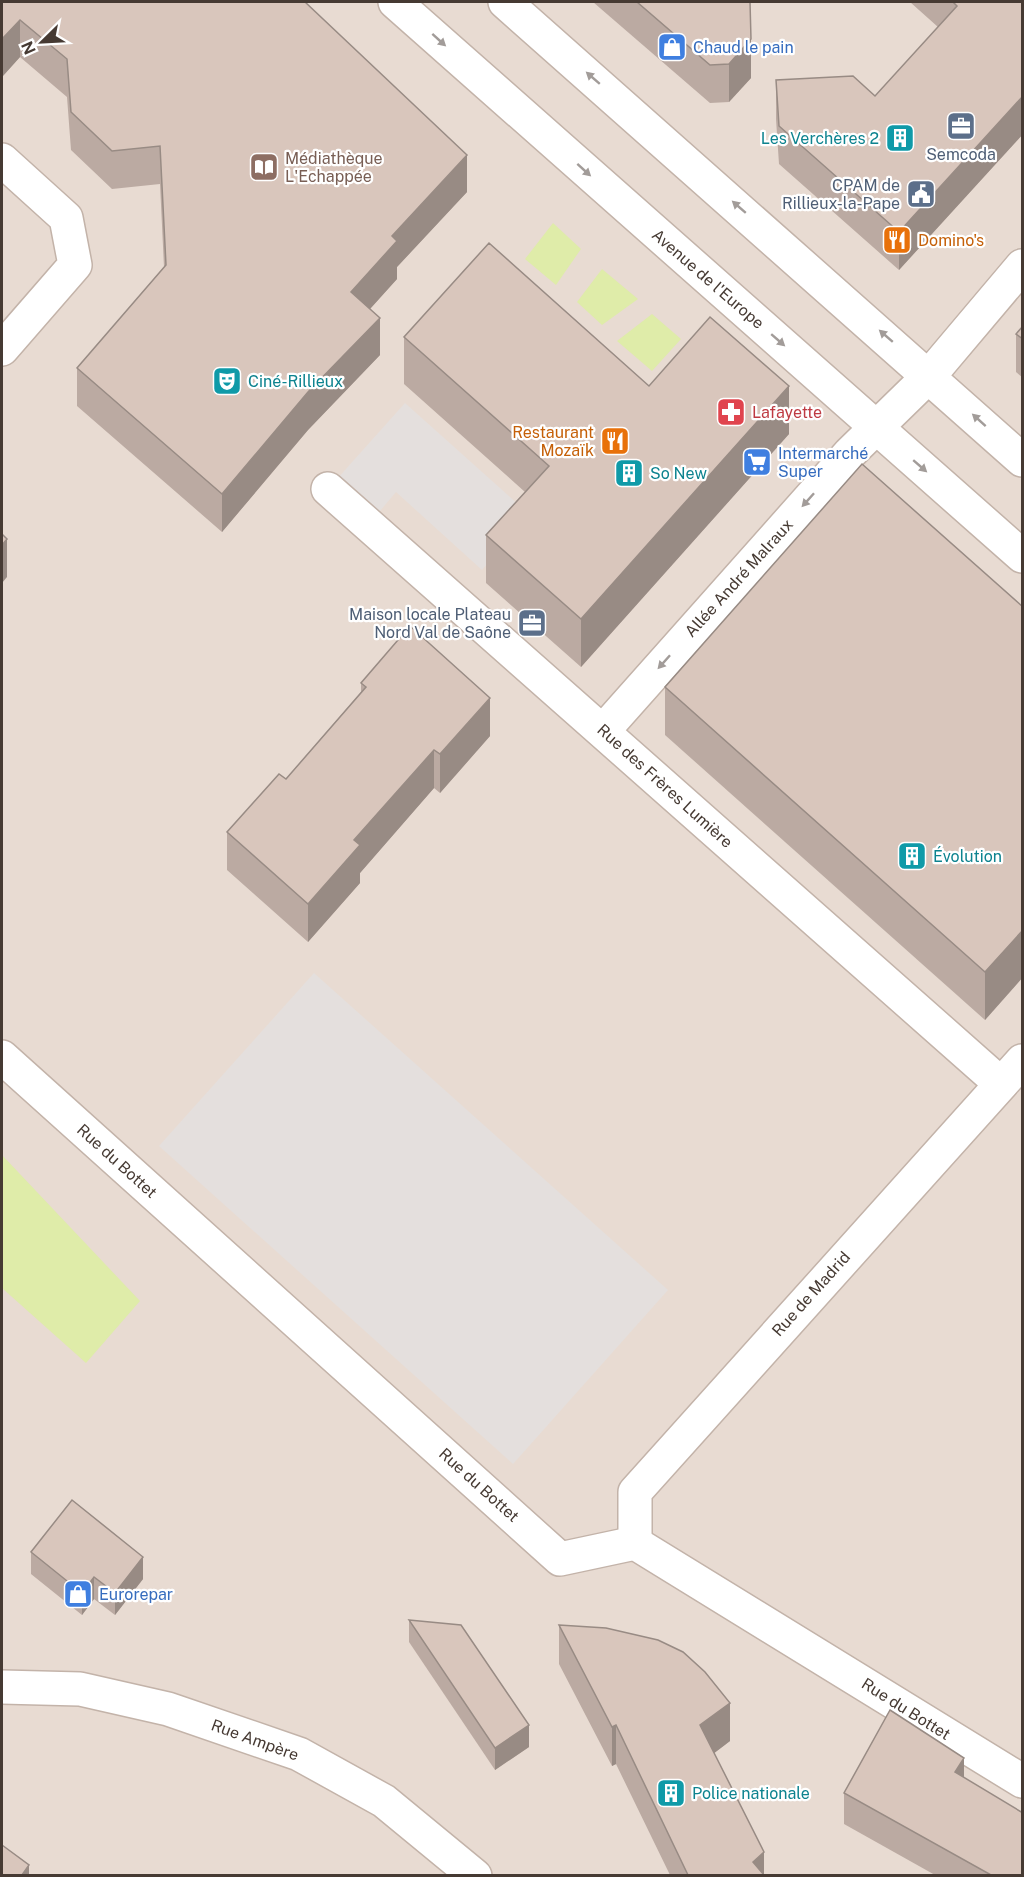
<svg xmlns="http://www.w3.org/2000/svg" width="1024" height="1877" font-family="'Public Sans',sans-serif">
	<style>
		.residential { fill: #e8dbd2 }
		.green { fill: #dfeca9 }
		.parking { fill: #e4dfdd }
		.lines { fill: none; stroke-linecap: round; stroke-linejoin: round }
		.minor-casing { stroke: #c3b3a9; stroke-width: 36 }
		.minor { stroke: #fff; stroke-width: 33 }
		.wall { fill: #bbaaa2 }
		.shaded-wall { fill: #988b84 }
		.building { fill: #d9c6bc; stroke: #988b84; stroke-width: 1.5 }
		.oneway { fill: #a29c99 }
		.labels { text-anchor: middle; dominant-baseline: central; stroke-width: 4.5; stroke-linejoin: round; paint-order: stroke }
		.shop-label { font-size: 16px; fill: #366cbe; stroke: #fff; text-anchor: start }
		.culture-label { font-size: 16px; fill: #0d838f; stroke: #fff; text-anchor: start }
		.service-label { font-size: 16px; fill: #4e5e75; stroke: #fff; text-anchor: end }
		.education-label { font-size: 16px; fill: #785e54; stroke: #fff; text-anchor: start }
		.food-label { font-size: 16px; fill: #c56008; stroke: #fff; text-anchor: start }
		.street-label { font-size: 16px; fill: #463a33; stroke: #fff }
		.health-label { font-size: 16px; fill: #be3a42; stroke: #fff; text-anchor: start }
	</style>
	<rect width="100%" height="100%" fill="#f4ebe4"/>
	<rect class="residential" x="2" y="2" width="1020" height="1873"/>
	<g class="green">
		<polygon points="553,223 581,249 556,285 525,259"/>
		<polygon points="602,269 638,299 602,325 577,302"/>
		<polygon points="652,314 681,339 652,371 617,341"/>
		<polygon points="2,1155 140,1301 86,1363 2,1288"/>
	</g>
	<g class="parking">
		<polygon points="405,403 529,514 482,570 396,492 369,524 328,489"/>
		<polygon points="314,973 668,1290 513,1464 159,1146"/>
	</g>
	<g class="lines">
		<g class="minor-casing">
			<g id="minor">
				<polyline points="395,2 1022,556"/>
				<polyline points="505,2 1022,460"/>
				<polyline points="2,160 66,218 75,265 2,349"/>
				<polyline points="328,489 1001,1084"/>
				<polyline points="603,731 850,453 930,375 1022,266"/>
				<polyline points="2,1057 560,1559 635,1543 1022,1781"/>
				<polyline points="635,1543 635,1492 1022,1061"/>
				<polyline points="2,1687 80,1689 168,1709 299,1754 384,1801 475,1876"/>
			</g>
		</g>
		<use href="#minor" class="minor"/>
	</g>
	<g class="wall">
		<polygon points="2,2 467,192 397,267 397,279 370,309 380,355 308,430 222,532 77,406 77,368 164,267 160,184 112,189 71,150 67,97 20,57 2,77"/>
		<polygon points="593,2 750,2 751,78 729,102 710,103"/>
		<polygon points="910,2 1023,2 1023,134 899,270 779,164 776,119 776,80 875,96 938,27"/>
		<polygon points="1023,326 1023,378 1016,372 1016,334"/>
		<polygon points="404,337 649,386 789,434 581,667 486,583 486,535 525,492 404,384"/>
		<polygon points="1023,607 1023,977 985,1020 665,735 665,687"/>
		<polygon points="361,683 490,736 440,793 434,788 360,873 360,883 308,942 227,870 227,832 286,779 361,692"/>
		<polygon points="31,1552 143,1579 115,1615 94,1599 82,1615 31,1574"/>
		<polygon points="409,1620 529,1747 495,1770 409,1642"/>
		<polygon points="559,1625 730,1741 714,1753 764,1875 670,1875 616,1764 612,1766 559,1664"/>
		<polygon points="964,1777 1023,1875 935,1875 844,1824 844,1793"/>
	</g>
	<g class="shaded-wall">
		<polygon points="20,20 20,57 2,77 2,39"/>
		<polygon points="751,39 751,78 729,102 729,64"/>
		<polygon points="1023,96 1023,134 899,270 899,232"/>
		<polygon points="467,155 467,192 397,267 397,279 351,330 351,292 392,236"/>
		<polygon points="380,318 380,355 308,430 222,532 222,494 308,392"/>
		<polygon points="789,386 789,434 581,667 581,619"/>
		<polygon points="7,539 7,577 2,583 2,545"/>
		<polygon points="490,698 490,736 440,793 440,754"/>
		<polygon points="434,750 434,788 360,873 360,883 308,942 308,904 354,840"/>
		<polygon points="1023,930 1023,977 985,1020 985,972"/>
		<polygon points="143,1557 143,1579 115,1615 115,1593"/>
		<polygon points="94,1577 94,1599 82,1615 82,1593"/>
		<polygon points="730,1703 730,1741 700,1764 700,1725"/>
		<polygon points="529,1725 529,1747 495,1770 495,1748"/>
		<polygon points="616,1725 616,1764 612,1766 612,1727"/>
		<polygon points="964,1758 964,1789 955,1772"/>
		<polygon points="764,1852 764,1875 753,1862"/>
		<polygon points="29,1865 29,1875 22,1875"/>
	</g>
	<g class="building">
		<polygon points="2,2 305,2 467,155 392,236 397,241 351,292 380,318 308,392 222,494 77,368 166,265 160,146 112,151 71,112 67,59 20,20 2,39"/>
		<polygon points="637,2 750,2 751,39 729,64 710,65"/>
		<polygon points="953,2 1023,2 1023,96 899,232 779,126 776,80 853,76 875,96 957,6"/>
		<polygon points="489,243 649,386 710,317 789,386 581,619 486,535 549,466 404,337"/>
		<polygon points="1023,326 1023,339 1016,334"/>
		<polygon points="862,464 1023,607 1023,930 985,972 665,687"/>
		<polygon points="2,534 7,539 2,545"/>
		<polygon points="410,626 490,698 440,754 434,750 354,840 360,845 308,904 227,832 279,774 286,779 366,687 361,683"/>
		<polygon points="72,1500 143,1557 115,1593 94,1577 82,1593 31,1552"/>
		<polygon points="409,1620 461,1625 529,1725 495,1748"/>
		<polygon points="559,1625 606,1628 658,1640 683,1652 705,1672 730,1703 700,1725 764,1852 753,1862 764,1875 688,1875 616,1725 612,1727"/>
		<polygon points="890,1710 964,1758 955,1772 1023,1813 1023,1875 991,1875 844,1793"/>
		<polygon points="2,1845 29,1865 22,1875 2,1875"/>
	</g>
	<defs><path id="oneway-solid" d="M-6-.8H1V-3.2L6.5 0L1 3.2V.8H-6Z" transform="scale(1.5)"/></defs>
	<g class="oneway">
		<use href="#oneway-solid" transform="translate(439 40) rotate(42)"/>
		<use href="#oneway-solid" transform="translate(593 78) rotate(-139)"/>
		<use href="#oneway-solid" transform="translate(584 170) rotate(42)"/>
		<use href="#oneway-solid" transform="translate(739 207) rotate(-139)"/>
		<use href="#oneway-solid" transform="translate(886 336) rotate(-139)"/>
		<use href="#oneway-solid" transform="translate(778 340) rotate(41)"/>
		<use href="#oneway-solid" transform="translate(979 420) rotate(-138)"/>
		<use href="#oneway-solid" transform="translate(920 466) rotate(41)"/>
		<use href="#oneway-solid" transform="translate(808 500) rotate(132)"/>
		<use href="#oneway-solid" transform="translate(664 662) rotate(132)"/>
	</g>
	<defs>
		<g id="shop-square" transform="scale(1.5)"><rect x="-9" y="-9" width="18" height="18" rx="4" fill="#3f7fe0" stroke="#fff"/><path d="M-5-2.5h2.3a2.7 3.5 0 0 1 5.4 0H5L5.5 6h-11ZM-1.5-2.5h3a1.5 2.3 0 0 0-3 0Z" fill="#fff"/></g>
		<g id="office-square" transform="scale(1.5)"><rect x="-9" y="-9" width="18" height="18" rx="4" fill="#5c6f8a" stroke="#fff"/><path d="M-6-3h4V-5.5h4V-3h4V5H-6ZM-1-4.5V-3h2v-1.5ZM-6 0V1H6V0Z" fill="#fff"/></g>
		<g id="building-square" transform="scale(1.5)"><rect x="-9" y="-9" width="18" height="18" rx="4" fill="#0f9aa8" stroke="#fff"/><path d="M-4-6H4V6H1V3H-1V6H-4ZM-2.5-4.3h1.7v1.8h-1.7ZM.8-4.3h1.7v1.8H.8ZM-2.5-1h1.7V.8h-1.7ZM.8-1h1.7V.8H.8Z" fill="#fff"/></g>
		<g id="library-square" transform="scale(1.5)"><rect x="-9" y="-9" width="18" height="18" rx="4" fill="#8d6e63" stroke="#fff"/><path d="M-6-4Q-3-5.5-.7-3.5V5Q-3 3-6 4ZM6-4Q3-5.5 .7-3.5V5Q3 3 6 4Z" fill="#fff"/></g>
		<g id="civic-square" transform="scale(1.5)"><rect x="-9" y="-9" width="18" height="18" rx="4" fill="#5c6f8a" stroke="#fff"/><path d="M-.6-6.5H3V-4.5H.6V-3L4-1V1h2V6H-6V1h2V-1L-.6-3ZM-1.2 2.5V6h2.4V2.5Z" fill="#fff"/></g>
		<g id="restaurant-square" transform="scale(1.5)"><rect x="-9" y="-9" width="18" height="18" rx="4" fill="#e8710a" stroke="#fff"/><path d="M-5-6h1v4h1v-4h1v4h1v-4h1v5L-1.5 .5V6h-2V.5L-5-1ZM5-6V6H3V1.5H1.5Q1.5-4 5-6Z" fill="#fff"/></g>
		<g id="theatre-square" transform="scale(1.5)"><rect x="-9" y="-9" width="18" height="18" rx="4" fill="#0f9aa8" stroke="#fff"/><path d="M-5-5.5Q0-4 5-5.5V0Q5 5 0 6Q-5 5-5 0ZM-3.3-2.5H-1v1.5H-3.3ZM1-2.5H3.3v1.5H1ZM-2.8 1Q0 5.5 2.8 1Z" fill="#fff"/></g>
		<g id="pharmacy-square" transform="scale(1.5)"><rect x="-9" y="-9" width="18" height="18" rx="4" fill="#e0444e" stroke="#fff"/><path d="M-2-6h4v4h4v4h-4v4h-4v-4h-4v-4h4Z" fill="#fff"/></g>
		<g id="supermarket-square" transform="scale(1.5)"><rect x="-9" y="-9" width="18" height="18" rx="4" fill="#3f7fe0" stroke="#fff"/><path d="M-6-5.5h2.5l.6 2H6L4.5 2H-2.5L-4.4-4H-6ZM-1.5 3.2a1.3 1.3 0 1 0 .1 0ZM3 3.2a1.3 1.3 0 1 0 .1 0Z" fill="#fff"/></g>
	</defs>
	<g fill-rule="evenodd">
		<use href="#shop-square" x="672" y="47"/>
		<use href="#office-square" x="961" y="126"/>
		<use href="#building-square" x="900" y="138"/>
		<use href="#library-square" x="264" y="167"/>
		<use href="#civic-square" x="921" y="194"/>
		<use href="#restaurant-square" x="897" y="240"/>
		<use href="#theatre-square" x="227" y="381"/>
		<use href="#pharmacy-square" x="731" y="412"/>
		<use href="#restaurant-square" x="615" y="441"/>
		<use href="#supermarket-square" x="757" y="462"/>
		<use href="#building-square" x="629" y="473"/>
		<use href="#office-square" x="532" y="623"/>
		<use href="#building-square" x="912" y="856"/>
		<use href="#shop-square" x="78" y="1594"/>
		<use href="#building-square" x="671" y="1793"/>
	</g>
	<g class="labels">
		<g class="shop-label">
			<text x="693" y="47">Chaud le pain</text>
			<text x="778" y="453">Intermarché<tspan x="778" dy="18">Super</tspan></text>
			<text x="99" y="1594">Eurorepar</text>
		</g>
		<g class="culture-label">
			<text x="879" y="138" text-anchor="end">Les Verchères 2</text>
			<text x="248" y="381">Ciné-Rillieux</text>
			<text x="650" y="473">So New</text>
			<text x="933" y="856">Évolution</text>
			<text x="692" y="1793">Police nationale</text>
		</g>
		<g class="service-label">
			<text x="961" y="154" text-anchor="middle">Semcoda</text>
			<text x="900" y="185">CPAM de<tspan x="900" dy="18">Rillieux-la-Pape</tspan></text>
			<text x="511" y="614">Maison locale Plateau<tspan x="511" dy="18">Nord Val de Saône</tspan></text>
		</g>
		<g class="education-label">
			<text x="285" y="158">Médiathèque<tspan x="285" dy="18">L'Echappée</tspan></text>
		</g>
		<g class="food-label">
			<text x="918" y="240">Domino's</text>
			<text x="594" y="432" text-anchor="end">Restaurant<tspan x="594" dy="18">Mozaïk</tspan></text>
		</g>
		<g class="street-label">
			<text transform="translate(708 279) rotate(41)">Avenue de l'Europe</text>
			<text transform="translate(739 578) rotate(-48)">Allée André Malraux</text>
			<text transform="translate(665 786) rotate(42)">Rue des Frères Lumière</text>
			<text transform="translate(117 1161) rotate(42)">Rue du Bottet</text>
			<text transform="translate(811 1294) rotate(-48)">Rue de Madrid</text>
			<text transform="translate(479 1485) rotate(42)">Rue du Bottet</text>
			<text transform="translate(906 1709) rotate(32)">Rue du Bottet</text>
			<text transform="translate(255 1740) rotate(20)">Rue Ampère</text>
		</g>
		<g class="health-label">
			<text x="752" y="412">Lafayette</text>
		</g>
	</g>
	<rect width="1024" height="1877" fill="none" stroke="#463a33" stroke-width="6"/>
	<g transform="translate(42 42) rotate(246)" stroke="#ffffff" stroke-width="4.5" paint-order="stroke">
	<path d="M0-4.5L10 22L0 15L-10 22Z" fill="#463a33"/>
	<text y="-9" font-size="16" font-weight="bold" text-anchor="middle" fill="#463a33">N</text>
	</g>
</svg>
